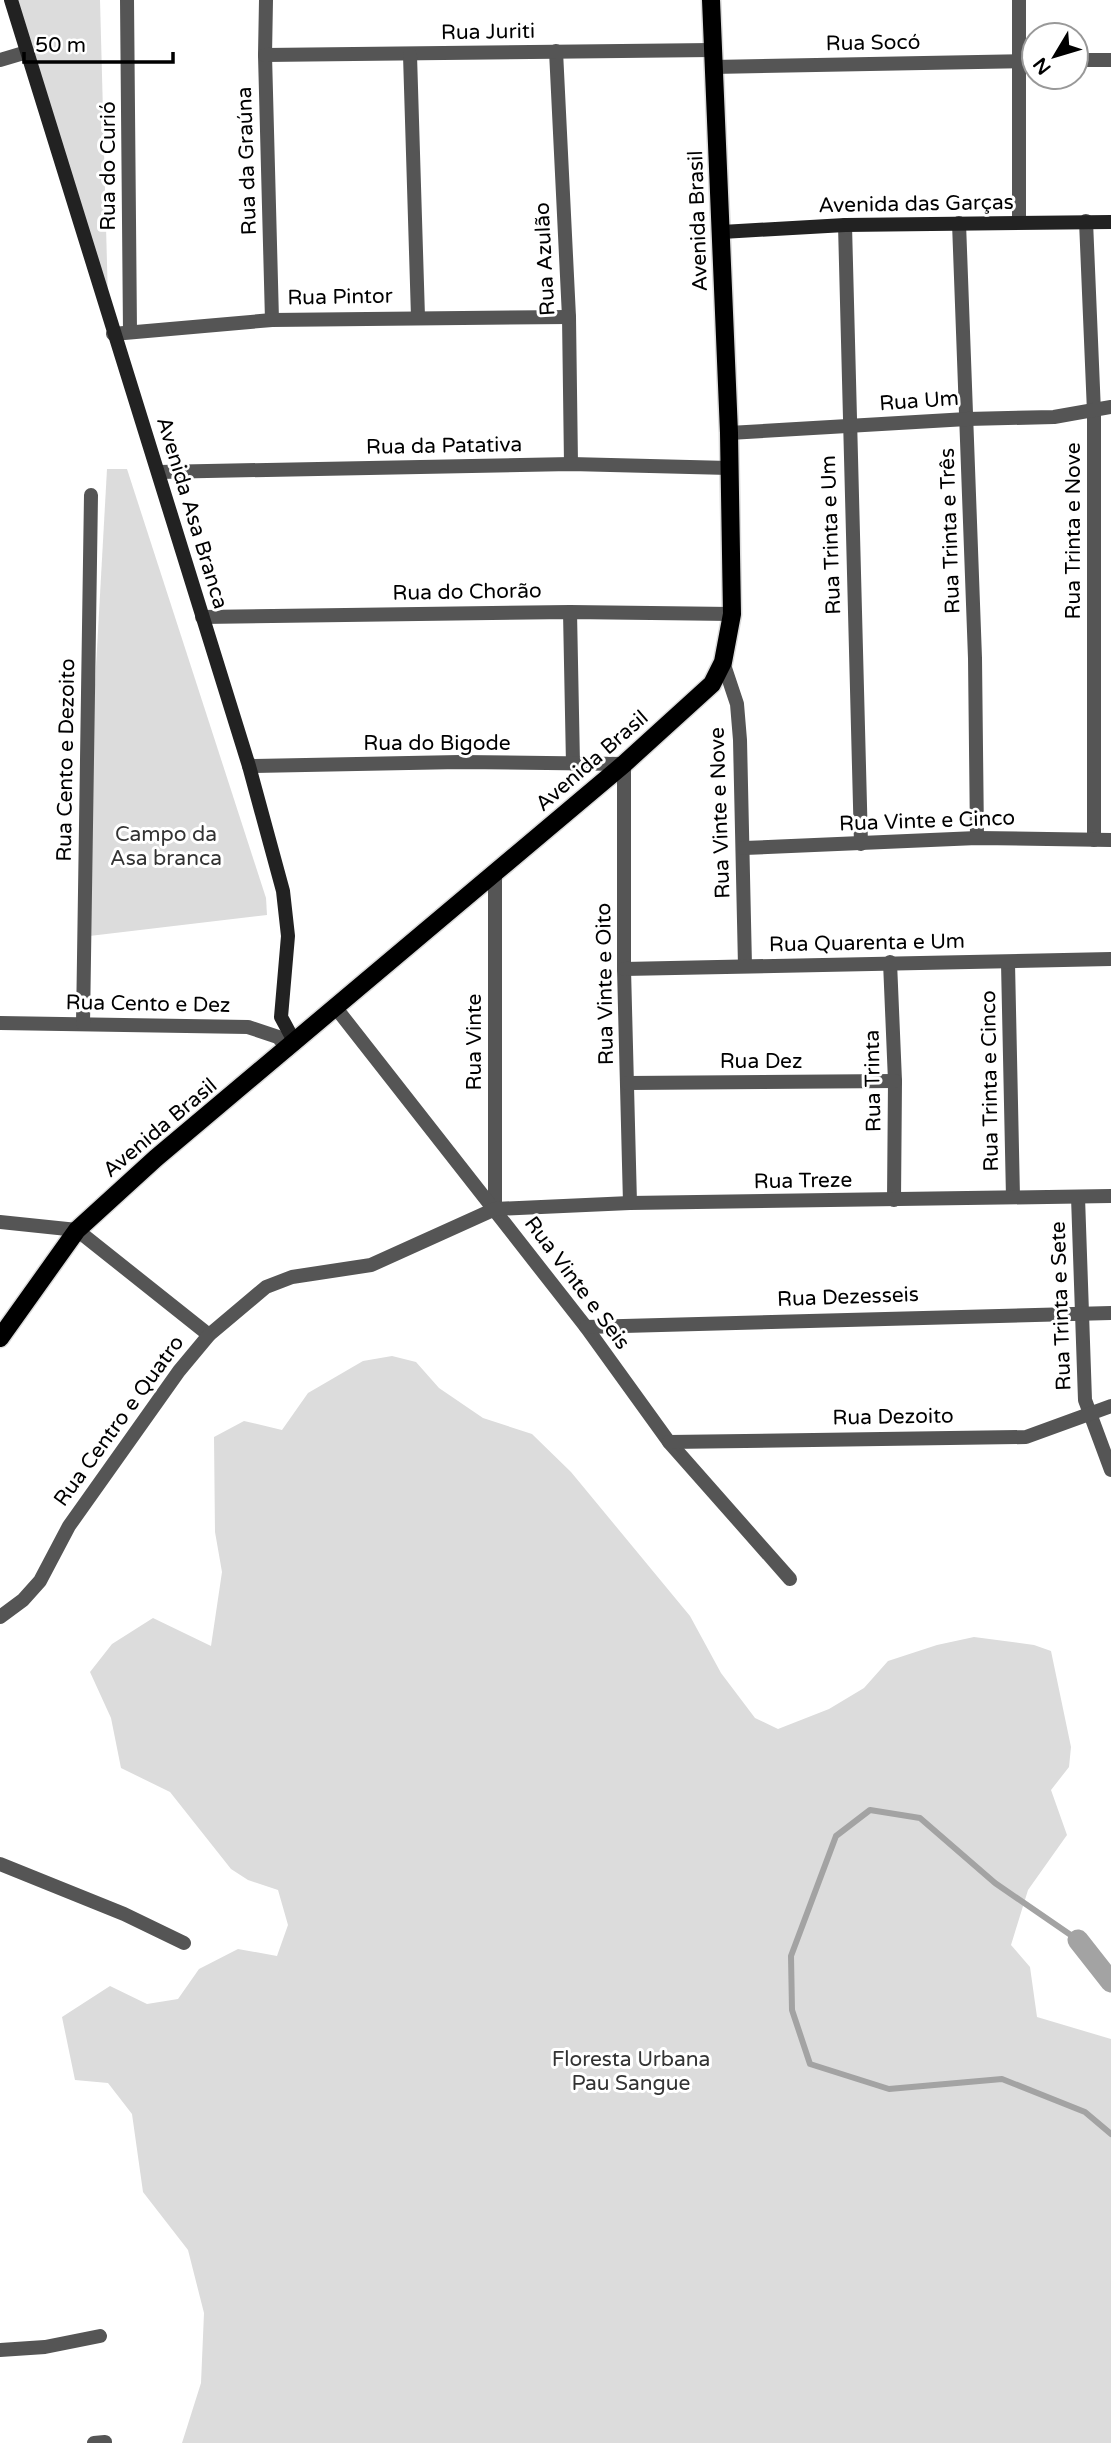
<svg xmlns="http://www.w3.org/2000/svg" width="1111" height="2443" font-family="'Varela Round',sans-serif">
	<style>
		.green { fill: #dcdcdc }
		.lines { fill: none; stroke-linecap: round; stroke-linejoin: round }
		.stream { stroke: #a3a3a3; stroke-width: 6 }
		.canal { stroke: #a3a3a3; stroke-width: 21 }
		.primary-casing { stroke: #dbdbdb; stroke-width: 21 }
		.street { stroke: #555; stroke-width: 14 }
		.secondary { stroke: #222; stroke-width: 14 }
		.primary { stroke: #000; stroke-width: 18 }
		.labels { text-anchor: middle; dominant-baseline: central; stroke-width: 6; stroke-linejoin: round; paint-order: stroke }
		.street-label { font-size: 21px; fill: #000; stroke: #fff }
		.park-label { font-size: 21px; fill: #333; stroke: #fff }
	</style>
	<rect width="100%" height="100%" fill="#fff"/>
	<g class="green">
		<polygon points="10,0 100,0 108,301"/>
		<polygon points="107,469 127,469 266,898 267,915 81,937"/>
		<polygon points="392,1356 416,1362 439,1388 483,1418 532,1434 571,1472 690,1616 721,1673 755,1718 778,1729 829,1709 864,1688 888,1661 937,1645 974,1637 1034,1645 1051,1651 1071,1747 1069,1767 1051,1790 1067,1835 1028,1890 1011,1945 1030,1967 1037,2017 1111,2039 1111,2443 182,2443 201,2383 204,2313 188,2250 143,2192 132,2114 108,2083 75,2080 62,2017 110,1986 147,2004 178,1999 199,1969 238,1949 277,1956 288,1925 278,1890 248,1880 231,1869 170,1792 121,1768 111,1718 90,1672 112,1644 153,1618 211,1646 222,1572 215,1532 214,1437 244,1421 282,1430 308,1393 363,1361"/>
	</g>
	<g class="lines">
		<polyline class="stream" points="1078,1940 995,1883 920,1818 870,1810 836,1836 791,1956 792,2010 810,2064 889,2089 1002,2079 1085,2112 1111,2134"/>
		<polyline class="canal" points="1078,1940 1111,1982"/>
		<g class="primary-casing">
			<polyline id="primary" points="0,1338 77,1230 156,1158 624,764 712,684 723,662 732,614 729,433 711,0"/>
		</g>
		<g class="street">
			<polyline points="127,0 130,332"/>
			<polyline points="266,0 265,55 272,320"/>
			<polyline points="556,51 569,317 571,464"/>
			<polyline points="265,55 712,50"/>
			<polyline points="410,55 418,317"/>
			<polyline points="0,60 27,52"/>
			<polyline points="1076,60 1111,60"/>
			<polyline points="713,67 1034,61"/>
			<polyline points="1086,221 1094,412 1094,840"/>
			<polyline points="1019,222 1019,0"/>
			<polyline points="959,223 975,658 977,838"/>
			<polyline points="845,225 861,844"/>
			<polyline points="113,334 272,320 569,317"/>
			<polyline points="729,433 967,419 1054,417 1111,407"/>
			<polyline points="159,472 571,464 729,468"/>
			<polyline points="570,612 573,764"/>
			<polyline points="202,617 570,612 732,614"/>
			<polyline points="723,662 737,704 740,740 745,966"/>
			<polyline points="249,766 460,762 624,764 624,969 630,1203"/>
			<polyline points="744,848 977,838 1111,840"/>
			<polyline points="495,874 495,1209"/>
			<polyline points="890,962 895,1081 894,1200"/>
			<polyline points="1008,963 1013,1197"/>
			<polyline points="624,969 1111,959"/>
			<polyline points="336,1008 586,1327 669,1442 790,1579"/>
			<polyline points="0,1023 248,1027 278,1037 288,1049"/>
			<polyline points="83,1024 91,495"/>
			<polyline points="627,1083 895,1081"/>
			<polyline points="1078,1197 1085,1400 1111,1470"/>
			<polyline points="0,1222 77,1230 209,1335"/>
			<polyline points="586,1327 1111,1313"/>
			<polyline points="669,1442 1026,1437 1111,1406"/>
			<polyline points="0,1617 23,1600 40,1581 69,1526 179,1371 209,1335 266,1287 292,1277 371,1265 495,1209 630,1203 1111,1196"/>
			<polyline points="0,1864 124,1914 184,1943"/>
			<polyline points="0,2350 45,2347 100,2336"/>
			<polyline points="94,2443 105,2442"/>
		</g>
		<g class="secondary">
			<polyline points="11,0 249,766 283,891 288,936 281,1017 295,1043"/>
			<polyline points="722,232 845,225 1111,222"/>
		</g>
		<use href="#primary" class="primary"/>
	</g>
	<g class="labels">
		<g class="street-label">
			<text transform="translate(488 32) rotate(-1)">Rua Juriti</text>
			<text transform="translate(873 43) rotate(-1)">Rua Socó</text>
			<text transform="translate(247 161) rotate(-92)">Rua da Graúna</text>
			<text transform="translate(108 166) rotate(-90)">Rua do Curió</text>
			<text transform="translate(916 204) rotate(-1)">Avenida das Garças</text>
			<text transform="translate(698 221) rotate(-92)">Avenida Brasil</text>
			<text transform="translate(545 259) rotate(-93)">Rua Azulão</text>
			<text transform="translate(340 297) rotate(-1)">Rua Pintor</text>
			<text transform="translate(919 401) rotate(-4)">Rua Um</text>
			<text transform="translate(444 446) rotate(-1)">Rua da Patativa</text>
			<text transform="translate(192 513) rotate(73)">Avenida Asa Branca</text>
			<text transform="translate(950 531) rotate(-92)">Rua Trinta e Três</text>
			<text transform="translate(1073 531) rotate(-90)">Rua Trinta e Nove</text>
			<text transform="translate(831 535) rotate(-92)">Rua Trinta e Um</text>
			<text transform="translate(467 592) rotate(-1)">Rua do Chorão</text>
			<text x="437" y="743">Rua do Bigode</text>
			<text transform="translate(66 760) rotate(-89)">Rua Cento e Dezoito</text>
			<text transform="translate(592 761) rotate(-41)">Avenida Brasil</text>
			<text transform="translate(720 813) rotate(-92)">Rua Vinte e Nove</text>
			<text transform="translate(927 821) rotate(-2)">Rua Vinte e Cinco</text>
			<text transform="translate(867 943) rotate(-1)">Rua Quarenta e Um</text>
			<text transform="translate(605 984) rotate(-91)">Rua Vinte e Oito</text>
			<text transform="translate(148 1004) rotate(1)">Rua Cento e Dez</text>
			<text transform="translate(474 1042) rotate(-90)">Rua Vinte</text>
			<text x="761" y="1061">Rua Dez</text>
			<text transform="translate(873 1081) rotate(-91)">Rua Trinta</text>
			<text transform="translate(990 1081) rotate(-91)">Rua Trinta e Cinco</text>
			<text transform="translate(160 1128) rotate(-40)">Avenida Brasil</text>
			<text transform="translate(803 1181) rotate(-1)">Rua Treze</text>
			<text transform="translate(577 1283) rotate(53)">Rua Vinte e Seis</text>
			<text transform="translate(848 1297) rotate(-2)">Rua Dezesseis</text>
			<text transform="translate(1061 1306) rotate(-92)">Rua Trinta e Sete</text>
			<text transform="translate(893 1417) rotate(-1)">Rua Dezoito</text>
			<text transform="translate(119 1421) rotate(-54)">Rua Centro e Quatro</text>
		</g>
		<g class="park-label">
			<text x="166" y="834">Campo da<tspan x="166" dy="24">Asa branca</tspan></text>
			<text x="631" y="2059">Floresta Urbana<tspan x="631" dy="24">Pau Sangue</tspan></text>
		</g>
	</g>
	<g transform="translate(1055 56) rotate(232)"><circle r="33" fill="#ffffff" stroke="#999999" stroke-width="2"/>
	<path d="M0-5L12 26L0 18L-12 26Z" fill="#000000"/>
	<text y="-10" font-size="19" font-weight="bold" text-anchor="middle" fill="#000000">N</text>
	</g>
	<path d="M24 52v10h149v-10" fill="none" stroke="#000000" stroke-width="3.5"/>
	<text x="35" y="52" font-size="21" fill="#000000" stroke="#ffffff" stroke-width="5" paint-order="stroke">50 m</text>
</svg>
